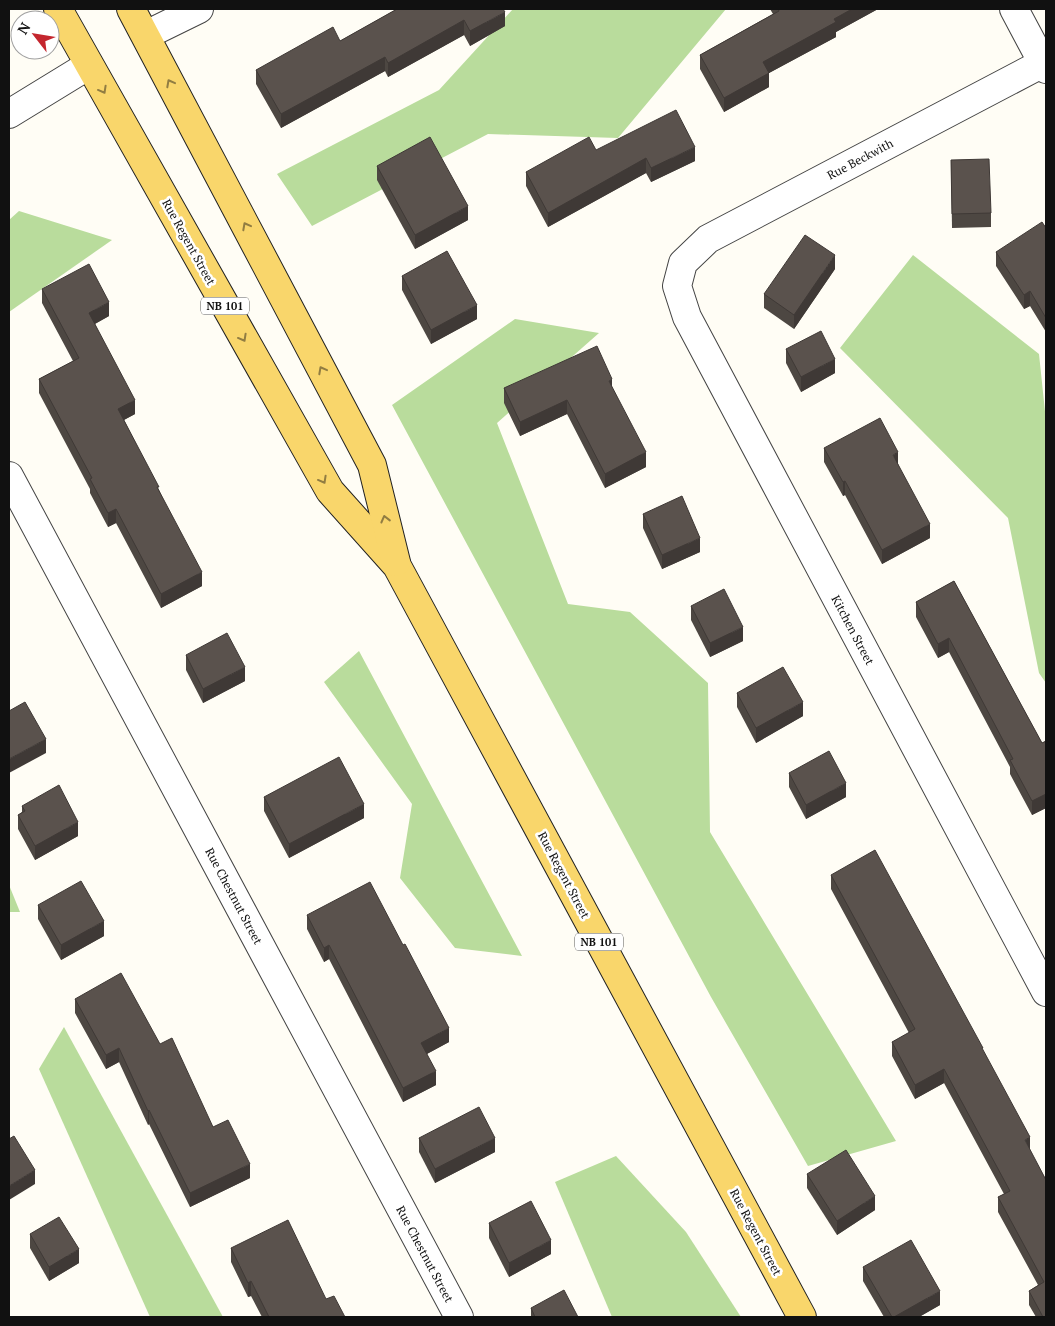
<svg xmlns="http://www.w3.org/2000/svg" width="1055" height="1326" font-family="'PT Serif',serif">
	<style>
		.forest { fill: #b9dc9c }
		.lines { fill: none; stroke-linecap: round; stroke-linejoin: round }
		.minor-casing { stroke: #444; stroke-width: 30 }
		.primary-casing { stroke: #222; stroke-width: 30 }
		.minor { stroke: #fff; stroke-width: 28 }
		.primary { stroke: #f9d66b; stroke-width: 28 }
		.wall { fill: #4d4742 }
		.shaded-wall { fill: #3f3936 }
		.building { fill: #5a524d; stroke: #3f3936 }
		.oneway { stroke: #917d42 }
		.labels { text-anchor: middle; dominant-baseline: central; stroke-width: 5; stroke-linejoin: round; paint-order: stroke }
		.shield { fill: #fff; stroke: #585858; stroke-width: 1 }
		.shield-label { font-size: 11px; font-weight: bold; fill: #111 }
		.street-label { font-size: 12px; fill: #111; stroke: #fff }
	</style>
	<rect width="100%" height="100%" fill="#fffdf5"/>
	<g class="forest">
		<polygon points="513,9 726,9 618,138 488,134 312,226 277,174 439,90"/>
		<polygon points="19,211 112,240 9,312 9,220"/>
		<polygon points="913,255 1039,354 1046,421 1046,683 1039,673 1008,518 840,348"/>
		<polygon points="515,319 599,333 497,423 568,604 630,612 708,683 710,832 896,1141 808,1166 711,997 392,405"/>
		<polygon points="359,651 522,956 455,948 400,878 412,804 324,682"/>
		<polygon points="9,885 20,912 9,912"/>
		<polygon points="64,1027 223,1317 150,1317 39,1069"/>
		<polygon points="616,1156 686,1232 741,1317 612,1317 555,1182"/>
	</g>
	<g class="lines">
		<g class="minor-casing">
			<g id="minor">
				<polyline points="1014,9 1046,69"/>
				<polyline points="146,35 199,9"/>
				<polyline points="1043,63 708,239 683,263 677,286 687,317 1046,992"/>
				<polyline points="9,114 89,65"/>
				<polyline points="9,476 459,1317"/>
			</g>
		</g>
		<g class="primary-casing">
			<g id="primary">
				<polyline points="58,9 330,491 397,566 802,1317"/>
				<polyline points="131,9 372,465 396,562"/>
			</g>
		</g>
		<use href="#minor" class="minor"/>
		<use href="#primary" class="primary"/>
	</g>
	<g class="wall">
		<polygon points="397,9 505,26 470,46 464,35 388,77 385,71 281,128 256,84 256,70 340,41"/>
		<polygon points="770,9 878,9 836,32 836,37 769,73 769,87 724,112 700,69 700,55 773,14"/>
		<polygon points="596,150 695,161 651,182 646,173 548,227 526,186 526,172"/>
		<polygon points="951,160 991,213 991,227 952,228"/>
		<polygon points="377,166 468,220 415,249 377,180"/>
		<polygon points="1046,228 1046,332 1030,306 1024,309 996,266 996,252"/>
		<polygon points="835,269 794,329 764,308 764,294"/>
		<polygon points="402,276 477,319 431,344 402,290"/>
		<polygon points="42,289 109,316 95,324 135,414 124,420 159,490 202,586 161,608 116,523 108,527 90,493 90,489 39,393 39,379 73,361 42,303"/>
		<polygon points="786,349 835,373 801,392 786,363"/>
		<polygon points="612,387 646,467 605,488 567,414 520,436 504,403 504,388"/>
		<polygon points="824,448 898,464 930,538 882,564 845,495 843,496 824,462"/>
		<polygon points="643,514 700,552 662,569 643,528"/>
		<polygon points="954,581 1042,743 1046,741 1046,808 1032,815 1010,774 1010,767 949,652 938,658 916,617 916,602"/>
		<polygon points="691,606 743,641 710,657 691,620"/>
		<polygon points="186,655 245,681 203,703 186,670"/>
		<polygon points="737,693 803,716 756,743 737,707"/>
		<polygon points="789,773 846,797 806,819 789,787"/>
		<polygon points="264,797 364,818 289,858 264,811"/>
		<polygon points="22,806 78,836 35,860 18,829 18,815 22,812"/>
		<polygon points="831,875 983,1051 1030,1151 1046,1180 1046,1317 1036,1317 1029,1305 1029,1291 1038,1285 998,1212 998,1197 1004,1194 944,1083 915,1099 892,1056 892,1042 909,1033 831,889"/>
		<polygon points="38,905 104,936 61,960 38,919"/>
		<polygon points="307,915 449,1042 427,1054 436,1085 403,1102 329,959 324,962 307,929"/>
		<polygon points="75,999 160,1044 213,1127 250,1178 190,1207 149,1124 148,1125 119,1062 106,1069 75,1013"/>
		<polygon points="419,1138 495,1152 435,1183 419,1152"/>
		<polygon points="807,1174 875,1210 837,1235 807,1188"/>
		<polygon points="489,1223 551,1254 509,1277 489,1238"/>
		<polygon points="30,1234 79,1263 49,1281 30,1248"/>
		<polygon points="231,1248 326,1299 345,1317 262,1317 251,1296 248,1297 231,1262"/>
		<polygon points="863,1267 940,1305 919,1317 884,1317 863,1281"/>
		<polygon points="531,1308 578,1317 531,1317"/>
	</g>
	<g class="shaded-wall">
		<polygon points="852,9 878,9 836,32 836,37 769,73 769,87 724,112 724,98 763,62 834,19"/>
		<polygon points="505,12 505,26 470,46 470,31"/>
		<polygon points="464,20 464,35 388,77 388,63"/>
		<polygon points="385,57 385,71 281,128 281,114"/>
		<polygon points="695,147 695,161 651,182 651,168"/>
		<polygon points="646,158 646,173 548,227 548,213"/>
		<polygon points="468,206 468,220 415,249 415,235"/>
		<polygon points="835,255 835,269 794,329 794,315"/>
		<polygon points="1030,291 1030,306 1024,309 1024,295"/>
		<polygon points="109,302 109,316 89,327 89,313"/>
		<polygon points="477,305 477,319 431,344 431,330"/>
		<polygon points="835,359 835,373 801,392 801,377"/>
		<polygon points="612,379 612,393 609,381"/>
		<polygon points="135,400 135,414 118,423 118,409"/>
		<polygon points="567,400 567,414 520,436 520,422"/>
		<polygon points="646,452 646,467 605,488 605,474"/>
		<polygon points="898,452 898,467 893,455"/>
		<polygon points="845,481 845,495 843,496 843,482"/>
		<polygon points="116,509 116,523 108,527 108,513"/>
		<polygon points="930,524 930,538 882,564 882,550"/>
		<polygon points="700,538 700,552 662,569 662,555"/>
		<polygon points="202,572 202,586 161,608 161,594"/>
		<polygon points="743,627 743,641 710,657 710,643"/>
		<polygon points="949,638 949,652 938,658 938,644"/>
		<polygon points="245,667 245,681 203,703 203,689"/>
		<polygon points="803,702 803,716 756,743 756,728"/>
		<polygon points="46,739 46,753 9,773 9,759"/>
		<polygon points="846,783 846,797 806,819 806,805"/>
		<polygon points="1046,794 1046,808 1032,815 1032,801"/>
		<polygon points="364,804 364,818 289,858 289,844"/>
		<polygon points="78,822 78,836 35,860 35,846"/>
		<polygon points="104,921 104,936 61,960 61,945"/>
		<polygon points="329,945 329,959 324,962 324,948"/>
		<polygon points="449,1028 449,1042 421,1057 421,1043"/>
		<polygon points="119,1048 119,1062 106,1069 106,1055"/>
		<polygon points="944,1069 944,1083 915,1099 915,1085"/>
		<polygon points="436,1071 436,1085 403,1102 403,1088"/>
		<polygon points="149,1110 149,1124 148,1125 148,1111"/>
		<polygon points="1030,1137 1030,1151 1025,1140"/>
		<polygon points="495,1138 495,1152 435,1183 435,1169"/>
		<polygon points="250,1164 250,1178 190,1207 190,1193"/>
		<polygon points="35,1170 35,1184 9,1200 9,1186"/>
		<polygon points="875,1196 875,1210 837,1235 837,1221"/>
		<polygon points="551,1240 551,1254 509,1277 509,1263"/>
		<polygon points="79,1249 79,1263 49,1281 49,1267"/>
		<polygon points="251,1281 251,1296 248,1297 248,1283"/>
		<polygon points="940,1291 940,1305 919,1317 894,1317"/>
	</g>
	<g class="building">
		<polygon points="397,9 503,9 505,12 470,31 464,20 388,63 385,57 281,114 256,70 333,27 340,41"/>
		<polygon points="778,9 852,9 834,19 836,22 763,62 769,73 724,98 700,55 779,11"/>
		<polygon points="676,110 695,147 651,168 646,158 548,213 526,172 589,137 596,150"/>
		<polygon points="430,137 468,206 415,235 377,166"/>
		<polygon points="989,159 991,213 952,214 951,160"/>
		<polygon points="1042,222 1046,228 1046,318 1030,291 1024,295 996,252"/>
		<polygon points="805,235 835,255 794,315 764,294"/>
		<polygon points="447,251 477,305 431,330 402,276"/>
		<polygon points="89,264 109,302 89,313 135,400 118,409 159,487 157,487 202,572 161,594 116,509 108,513 90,479 92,478 39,379 79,358 42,289"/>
		<polygon points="821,331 835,359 801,377 786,349"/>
		<polygon points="597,346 612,379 609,381 646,452 605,474 567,400 520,422 504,388"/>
		<polygon points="880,418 898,452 893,455 930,524 882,550 845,481 843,482 824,448"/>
		<polygon points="682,496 700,538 662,555 643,514"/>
		<polygon points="954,581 1042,743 1046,741 1046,794 1032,801 1010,760 1013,759 949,638 938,644 916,602"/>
		<polygon points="724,589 743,627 710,643 691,606"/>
		<polygon points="227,633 245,667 203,689 186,655"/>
		<polygon points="783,667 803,702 756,728 737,693"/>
		<polygon points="25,702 46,739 9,759 9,711"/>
		<polygon points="829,751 846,783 806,805 789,773"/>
		<polygon points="339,757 364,804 289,844 264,797"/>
		<polygon points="59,785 78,822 35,846 18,815 25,811 22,806"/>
		<polygon points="875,850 983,1048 982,1048 1030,1137 1025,1140 1046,1180 1046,1317 1043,1317 1029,1291 1044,1282 998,1197 1010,1191 944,1069 915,1085 892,1042 915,1029 831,875"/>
		<polygon points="81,881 104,921 61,945 38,905"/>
		<polygon points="370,882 403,945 405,944 449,1028 421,1043 436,1071 403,1088 329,945 324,948 307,915"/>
		<polygon points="121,973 160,1044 172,1038 213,1127 228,1120 250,1164 190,1193 149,1110 148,1111 119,1048 106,1055 75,999"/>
		<polygon points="479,1107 495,1138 435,1169 419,1138"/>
		<polygon points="14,1136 35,1170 9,1186 9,1139"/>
		<polygon points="846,1150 875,1196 837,1221 807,1174"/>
		<polygon points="531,1201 551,1240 509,1263 489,1223"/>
		<polygon points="59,1217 79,1249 49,1267 30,1234"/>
		<polygon points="288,1220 326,1299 334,1296 345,1317 269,1317 251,1281 248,1283 231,1248"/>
		<polygon points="911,1240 940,1291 894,1317 892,1317 863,1267"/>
		<polygon points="564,1290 578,1317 535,1317 531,1308"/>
	</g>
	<defs><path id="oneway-chevron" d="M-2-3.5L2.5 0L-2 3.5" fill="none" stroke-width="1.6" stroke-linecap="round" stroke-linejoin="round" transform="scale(1.25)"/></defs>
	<g class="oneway">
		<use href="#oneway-chevron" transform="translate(170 83) rotate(-118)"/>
		<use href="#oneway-chevron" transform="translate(103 90) rotate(61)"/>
		<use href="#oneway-chevron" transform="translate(246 226) rotate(-118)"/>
		<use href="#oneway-chevron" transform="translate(243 338) rotate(61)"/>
		<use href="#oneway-chevron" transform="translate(322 370) rotate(-118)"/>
		<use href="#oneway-chevron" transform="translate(323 480) rotate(61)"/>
		<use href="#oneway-chevron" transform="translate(385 519) rotate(-104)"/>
	</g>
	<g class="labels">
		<g class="shield">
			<rect x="201" y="297.5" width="48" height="17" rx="4"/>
			<rect x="575" y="933.5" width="48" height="17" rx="4"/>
		</g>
		<g class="shield-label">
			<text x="225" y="306">NB 101</text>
			<text x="599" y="942">NB 101</text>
		</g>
		<g class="street-label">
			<text transform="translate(860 159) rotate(-28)">Rue Beckwith</text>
			<text transform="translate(189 242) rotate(61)">Rue Regent Street</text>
			<text transform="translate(853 630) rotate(62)">Kitchen Street</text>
			<text transform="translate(564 875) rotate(62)">Rue Regent Street</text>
			<text transform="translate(234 896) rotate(62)">Rue Chestnut Street</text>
			<text transform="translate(756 1232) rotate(62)">Rue Regent Street</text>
			<text transform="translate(425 1254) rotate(62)">Rue Chestnut Street</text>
		</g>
	</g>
	<rect width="1055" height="1326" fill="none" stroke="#111111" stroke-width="20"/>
	<g transform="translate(35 35) rotate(301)"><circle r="24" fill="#ffffff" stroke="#a0a0a0"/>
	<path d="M0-4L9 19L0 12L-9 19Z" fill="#c4262e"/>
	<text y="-8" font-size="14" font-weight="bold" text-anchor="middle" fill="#111111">N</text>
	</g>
</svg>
